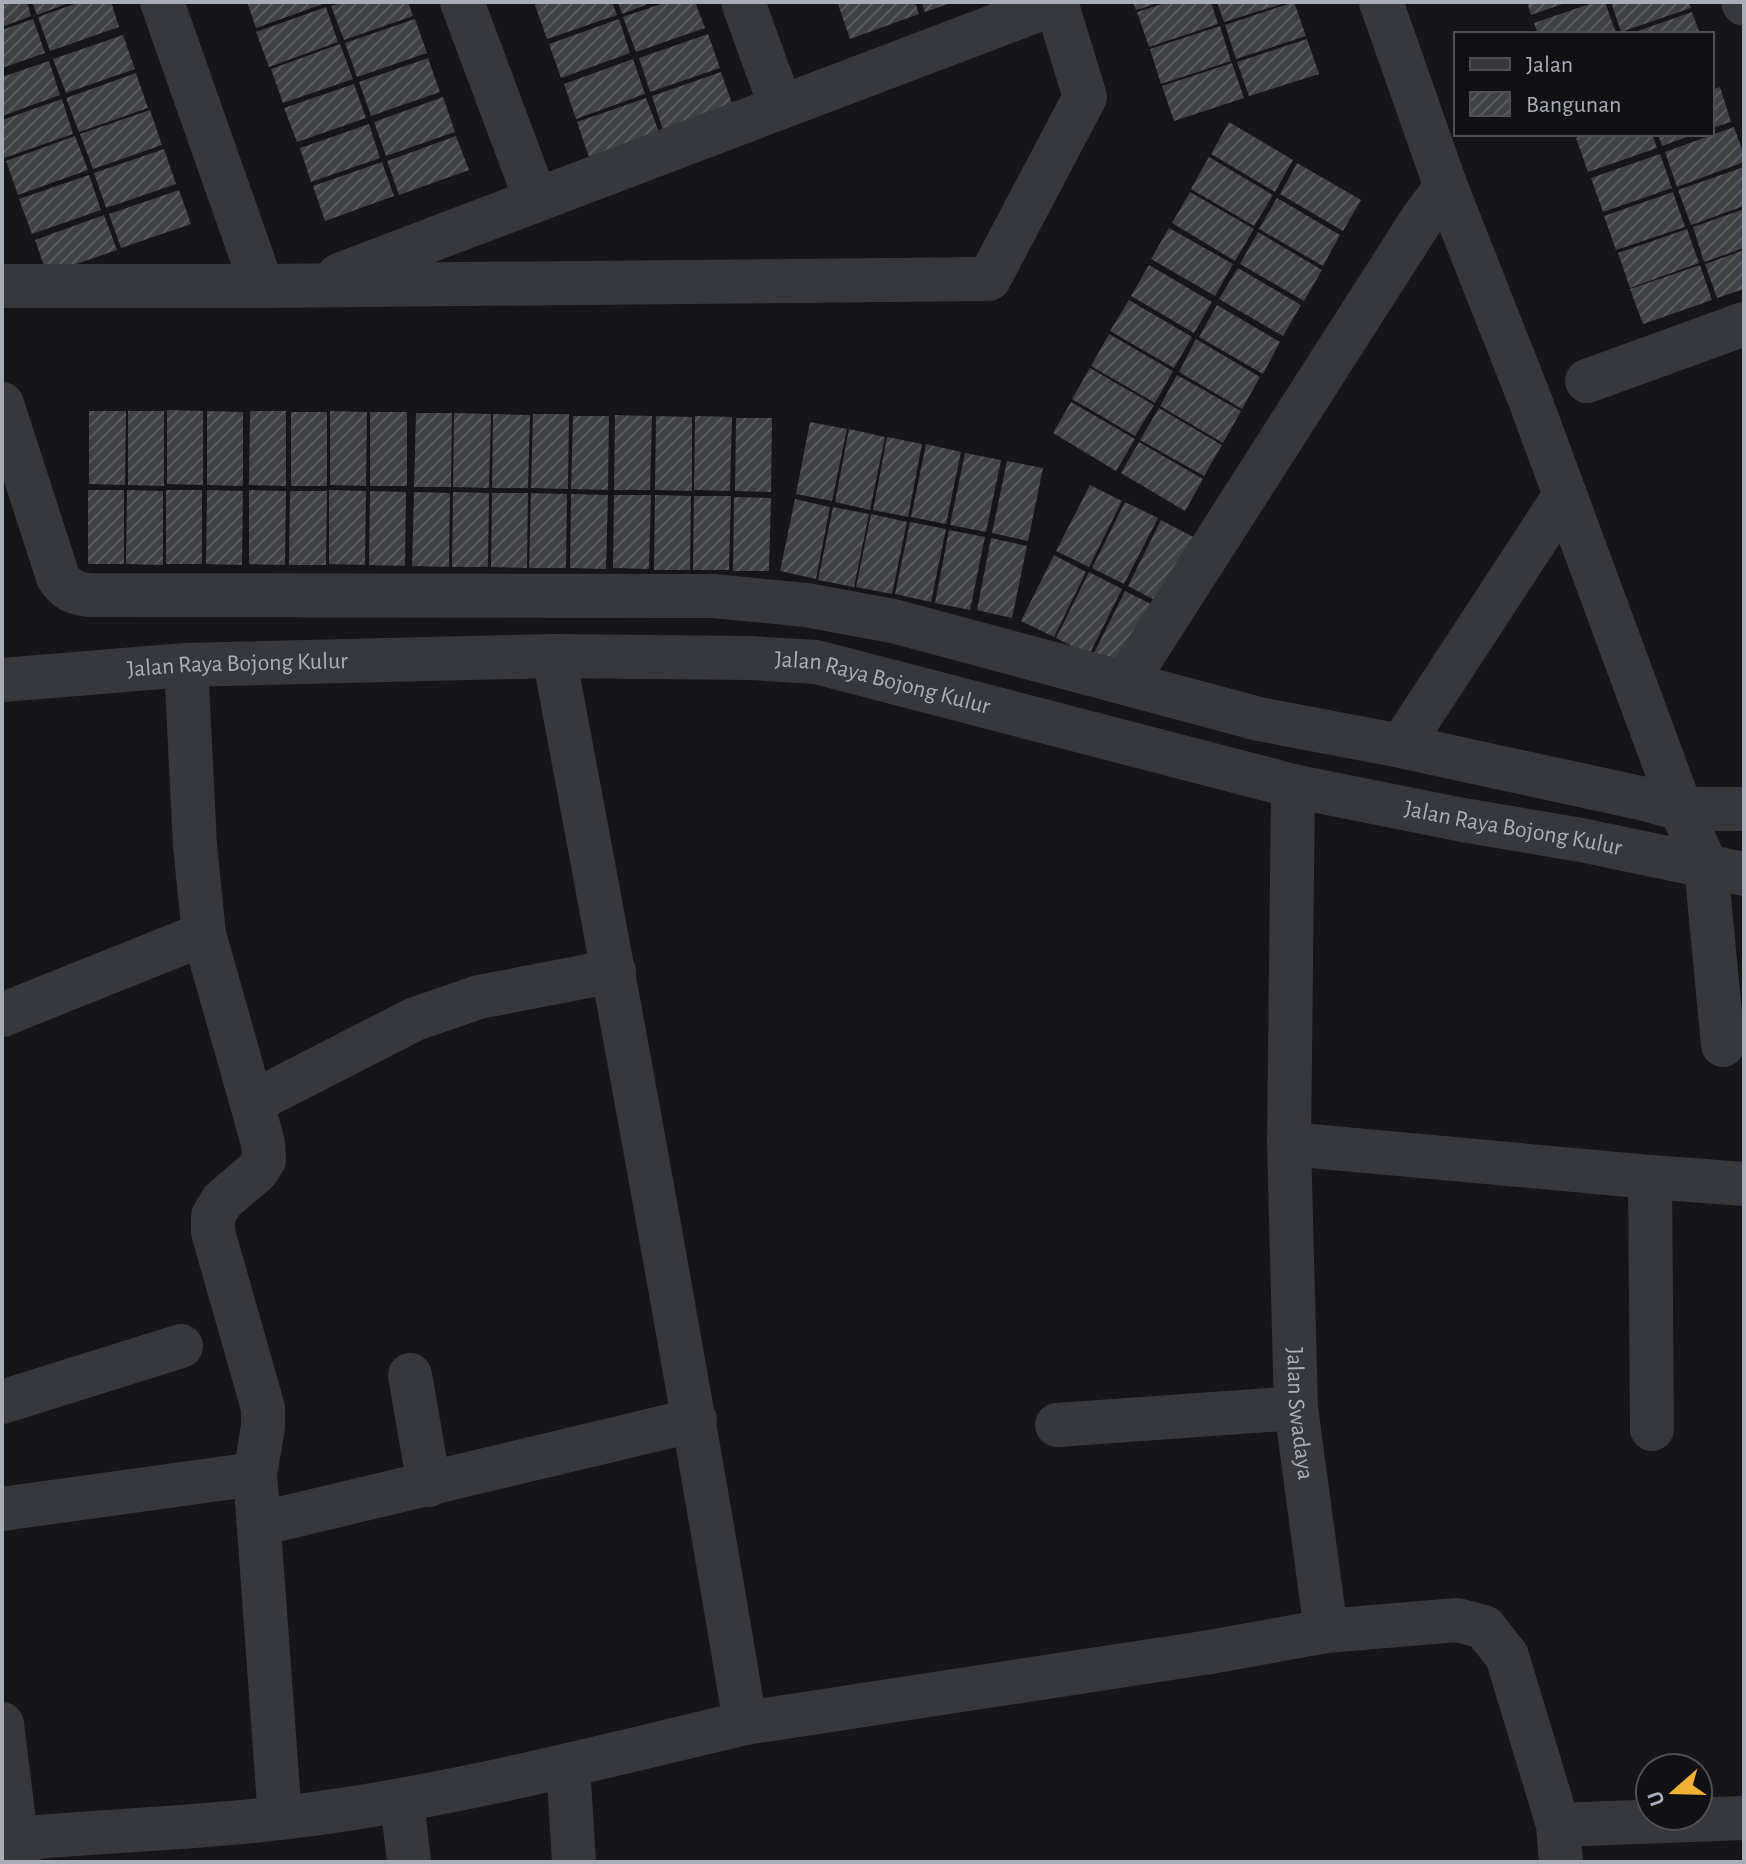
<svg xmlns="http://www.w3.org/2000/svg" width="1746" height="1864" font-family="'Alegreya Sans',sans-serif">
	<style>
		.building { fill: url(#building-hatch) }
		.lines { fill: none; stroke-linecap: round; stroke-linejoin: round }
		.minor { stroke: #37383d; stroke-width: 44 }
		.labels { text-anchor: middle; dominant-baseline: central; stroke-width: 7; stroke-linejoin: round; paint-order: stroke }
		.street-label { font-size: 24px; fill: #a8adb8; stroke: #111113 }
	</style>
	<defs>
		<pattern id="building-hatch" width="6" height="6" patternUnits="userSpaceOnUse" patternTransform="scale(2)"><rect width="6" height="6" fill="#404145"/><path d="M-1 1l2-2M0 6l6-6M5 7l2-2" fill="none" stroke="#595a5e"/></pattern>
	</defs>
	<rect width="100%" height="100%" fill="#161618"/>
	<g class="building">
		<polygon points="2,2 27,2 31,16 2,27"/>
		<polygon points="32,2 72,2 37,15"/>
		<polygon points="80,2 111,2 119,27 50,51 38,17"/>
		<polygon points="247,2 328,2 256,28"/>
		<polygon points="343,2 408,2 413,16 344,40 331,6"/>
		<polygon points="543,2 612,2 617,15 547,39 535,5"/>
		<polygon points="618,2 653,2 622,14"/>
		<polygon points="667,2 695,2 705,28 636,52 623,17"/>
		<polygon points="844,2 915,2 919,14 850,39 838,4"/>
		<polygon points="921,2 953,2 925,12"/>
		<polygon points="1133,2 1158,2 1158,3 1136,10"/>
		<polygon points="1168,2 1211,2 1218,24 1149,47 1137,12"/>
		<polygon points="1217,2 1285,2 1285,3 1224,22"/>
		<polygon points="1294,2 1306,36 1236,59 1225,25"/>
		<polygon points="1527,2 1568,2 1531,15"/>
		<polygon points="1595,2 1605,2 1616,33 1538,34 1534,23"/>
		<polygon points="1611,2 1689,2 1691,8 1621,32"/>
		<polygon points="326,7 338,42 269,67 256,32"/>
		<polygon points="1692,12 1700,34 1629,34"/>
		<polygon points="33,19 45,53 2,68 2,30"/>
		<polygon points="415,19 427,53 357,77 345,43"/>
		<polygon points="619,19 630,53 561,78 549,44"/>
		<polygon points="1220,26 1231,61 1161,84 1150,49"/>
		<polygon points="708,34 720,68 650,92 639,58"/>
		<polygon points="123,35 135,69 66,93 53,59"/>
		<polygon points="1307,39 1319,74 1249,96 1237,62"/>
		<polygon points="340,44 353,79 283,103 271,69"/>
		<polygon points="428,58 440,92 371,116 359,82"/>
		<polygon points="633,59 645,94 576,119 564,84"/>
		<polygon points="49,61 60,95 2,116 2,77"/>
		<polygon points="1232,63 1244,98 1174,121 1162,86"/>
		<polygon points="721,72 733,106 663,130 652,96"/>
		<polygon points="136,73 148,108 79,132 66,98"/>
		<polygon points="354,84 366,118 297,142 284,108"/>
		<polygon points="1720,87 1731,122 1712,128 1712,90"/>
		<polygon points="443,97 455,132 386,156 374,122"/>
		<polygon points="646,98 659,132 589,157 577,122"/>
		<polygon points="62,99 73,134 4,158 2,151 2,120"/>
		<polygon points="150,110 162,145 93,169 80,134"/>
		<polygon points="1229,122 1293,160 1275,192 1211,154"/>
		<polygon points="369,124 380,158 311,182 300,148"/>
		<polygon points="1734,127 1744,155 1744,162 1677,187 1665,152"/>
		<polygon points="1586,134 1652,134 1657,148 1588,172 1576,138"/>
		<polygon points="1658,134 1695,134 1662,146"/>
		<polygon points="75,136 88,170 18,195 6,161"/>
		<polygon points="456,136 469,170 399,195 387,161"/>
		<polygon points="164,149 176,184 106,208 94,173"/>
		<polygon points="1660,154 1672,188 1603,212 1591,178"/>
		<polygon points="1209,157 1273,195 1254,226 1191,189"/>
		<polygon points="382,162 394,196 325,221 313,186"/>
		<polygon points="1297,163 1361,200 1343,231 1280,194"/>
		<polygon points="1744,167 1744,206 1691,225 1678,190"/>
		<polygon points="89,175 101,210 32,234 19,199"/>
		<polygon points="179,190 191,224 121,248 109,214"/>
		<polygon points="1190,192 1254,229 1235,261 1172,223"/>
		<polygon points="1673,192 1685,227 1616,250 1604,216"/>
		<polygon points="1277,198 1340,235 1323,266 1259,229"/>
		<polygon points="1744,209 1744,248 1704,262 1693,227"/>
		<polygon points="104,215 117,250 47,274 35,240"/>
		<polygon points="1169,228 1233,264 1215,296 1151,259"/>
		<polygon points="1687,229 1699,263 1630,288 1618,253"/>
		<polygon points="1258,232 1322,270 1304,301 1240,264"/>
		<polygon points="1744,250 1744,289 1717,298 1705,264"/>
		<polygon points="1149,265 1212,302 1194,333 1131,296"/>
		<polygon points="1700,265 1712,300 1643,324 1630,289"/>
		<polygon points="1238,268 1301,305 1283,336 1219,299"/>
		<polygon points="1129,300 1192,337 1174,368 1110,331"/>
		<polygon points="1217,305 1280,342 1263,374 1199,337"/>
		<polygon points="1109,334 1173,371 1155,403 1091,366"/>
		<polygon points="1196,339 1260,377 1242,409 1179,372"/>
		<polygon points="1090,368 1154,405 1135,436 1072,399"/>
		<polygon points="1177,375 1241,411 1223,443 1160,406"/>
		<polygon points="1071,402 1135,439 1116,471 1053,433"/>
		<polygon points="1159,408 1222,445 1204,476 1140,440"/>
		<polygon points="167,410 203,411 203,485 167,484"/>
		<polygon points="89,411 126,411 125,485 89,484"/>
		<polygon points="128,411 164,411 164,486 128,485"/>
		<polygon points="207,411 243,412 243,486 207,485"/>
		<polygon points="250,411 286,411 286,486 249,485"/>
		<polygon points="330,411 367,412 366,486 330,485"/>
		<rect x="291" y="412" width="36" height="74"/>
		<rect x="370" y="412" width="37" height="74"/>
		<polygon points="416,413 452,413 451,487 414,487"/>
		<polygon points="454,413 491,414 489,488 453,487"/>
		<polygon points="493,414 530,415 528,488 492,488"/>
		<polygon points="533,414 569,414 568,489 531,488"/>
		<polygon points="615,415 652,416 650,490 614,490"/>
		<polygon points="573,416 609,416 608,490 571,489"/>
		<polygon points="656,416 692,417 692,491 655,490"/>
		<polygon points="695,416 732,417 730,491 694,490"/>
		<polygon points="736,418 772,418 771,492 735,491"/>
		<polygon points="810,422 847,429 832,501 796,494"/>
		<polygon points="849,429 885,437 870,510 835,502"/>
		<polygon points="887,437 922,444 908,517 873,510"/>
		<polygon points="1139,442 1203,479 1185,511 1121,473"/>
		<polygon points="926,444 961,452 946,524 911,517"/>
		<polygon points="965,453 1001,460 986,532 950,525"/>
		<polygon points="1007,461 1043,468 1028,541 992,533"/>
		<polygon points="1090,485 1122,501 1089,567 1056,551"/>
		<rect x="88" y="490" width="36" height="74"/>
		<polygon points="127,490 163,491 163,565 126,564"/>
		<rect x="166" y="490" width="36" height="74"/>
		<polygon points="207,490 243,491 242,565 206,564"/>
		<polygon points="249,490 286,491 285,565 249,564"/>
		<polygon points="329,490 366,491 365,565 329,564"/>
		<polygon points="290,491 327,491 326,565 289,565"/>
		<polygon points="370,491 406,492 405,566 369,565"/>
		<polygon points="414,492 450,493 449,567 412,566"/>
		<polygon points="453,492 489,493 488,567 452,567"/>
		<polygon points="492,493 528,493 527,568 491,567"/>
		<polygon points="531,493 567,494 566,568 529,568"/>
		<polygon points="571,494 608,495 606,569 570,568"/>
		<polygon points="614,495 651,495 649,569 613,568"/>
		<polygon points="655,495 691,496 690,570 654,570"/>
		<polygon points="694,496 731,496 729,570 693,570"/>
		<polygon points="734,497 771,498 769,571 733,571"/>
		<polygon points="795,499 830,507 816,579 780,571"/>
		<polygon points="1125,502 1158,518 1124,584 1092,568"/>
		<polygon points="833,507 869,514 854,587 818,580"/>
		<polygon points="871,514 907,522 892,594 856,587"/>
		<polygon points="1161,520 1193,537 1160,603 1128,586"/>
		<polygon points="910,522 946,529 931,602 895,594"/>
		<polygon points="949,530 985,537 970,610 935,603"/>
		<polygon points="991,538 1027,546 1012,618 977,610"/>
		<polygon points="1054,555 1086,572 1054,637 1021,621"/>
		<polygon points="1089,572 1122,589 1089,655 1056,638"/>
		<polygon points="1125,591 1157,607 1124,673 1092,657"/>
	</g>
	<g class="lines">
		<g class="minor">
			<polyline points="162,2 262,286"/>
			<polyline points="462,2 536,200"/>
			<polyline points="743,2 781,107"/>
			<polyline points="1381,2 1446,187 1530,400 1681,809 1706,866 1723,1045"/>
			<polyline points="1743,2 1744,4"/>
			<polyline points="339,275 1056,3"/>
			<polyline points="2,286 262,286 989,279 1085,97 1056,2"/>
			<polyline points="1587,381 1744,324"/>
			<path d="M2,404L58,577C66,590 74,593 89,595L713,596L806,605L893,621L1259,719L1401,746L1645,799L1681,809H1744"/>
			<polyline points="186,665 195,846 204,934"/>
			<path id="s1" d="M2,680L186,665L554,656L751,658L816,662L1293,786L1463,820L1581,840L1744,874"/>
			<polyline points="1126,682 1422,219 1446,187"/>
			<polyline points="1401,746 1565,495"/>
			<path id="s2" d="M1293,786L1289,1144L1296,1408L1326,1631L1457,1620L1484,1627L1507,1656L1558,1825L1561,1862"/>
			<polyline points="2,1015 204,934 263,1143 264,1160 257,1171 222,1201 213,1216 213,1232 263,1408 263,1427 255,1474 280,1818"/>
			<polyline points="253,1102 415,1019 479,997 614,971"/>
			<polyline points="1289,1144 1650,1177 1744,1184"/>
			<polyline points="1650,1177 1652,1429"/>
			<polyline points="410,1375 429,1485"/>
			<polyline points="2,1402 181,1346"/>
			<polyline points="1057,1425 1296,1408"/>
			<polyline points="2,1509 255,1474"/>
			<polyline points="259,1524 695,1420"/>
			<polyline points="745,1723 1210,1652 1326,1631"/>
			<polyline points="2,1724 19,1862"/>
			<polyline points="568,1765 574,1862"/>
			<polyline points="402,1801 409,1862"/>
			<polyline points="1558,1825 1744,1818"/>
			<path d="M2,1840C95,1831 188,1829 281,1818C438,1800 592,1759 745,1723C686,1366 621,1011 554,656"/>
		</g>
	</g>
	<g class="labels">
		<g class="street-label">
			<text stroke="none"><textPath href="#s1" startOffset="236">Jalan Raya Bojong Kulur</textPath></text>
			<text stroke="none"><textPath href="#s1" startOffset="884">Jalan Raya Bojong Kulur</textPath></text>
			<text stroke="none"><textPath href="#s1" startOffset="1532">Jalan Raya Bojong Kulur</textPath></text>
			<text stroke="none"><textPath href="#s2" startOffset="628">Jalan Swadaya</textPath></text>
		</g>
	</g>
	<rect width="1746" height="1864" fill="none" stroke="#a8adb8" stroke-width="8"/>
	<rect x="1454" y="32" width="260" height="104" fill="#111113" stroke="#4d4f55" stroke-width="2"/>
	<rect x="1470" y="58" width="40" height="12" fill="#37383d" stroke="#4d4f55" stroke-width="2"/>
	<text x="1526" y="72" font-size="24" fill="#a8adb8">Jalan</text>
	<rect x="1470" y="92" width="40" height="24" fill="url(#building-hatch)" stroke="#4d4f55" stroke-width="2"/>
	<text x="1526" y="112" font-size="24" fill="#a8adb8">Bangunan</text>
	<g transform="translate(1674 1792) rotate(250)"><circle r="38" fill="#111113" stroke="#4d4f55" stroke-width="2"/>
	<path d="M0-6L14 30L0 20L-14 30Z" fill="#f2b134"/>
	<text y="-12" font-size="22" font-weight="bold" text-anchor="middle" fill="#a8adb8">U</text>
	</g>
</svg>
